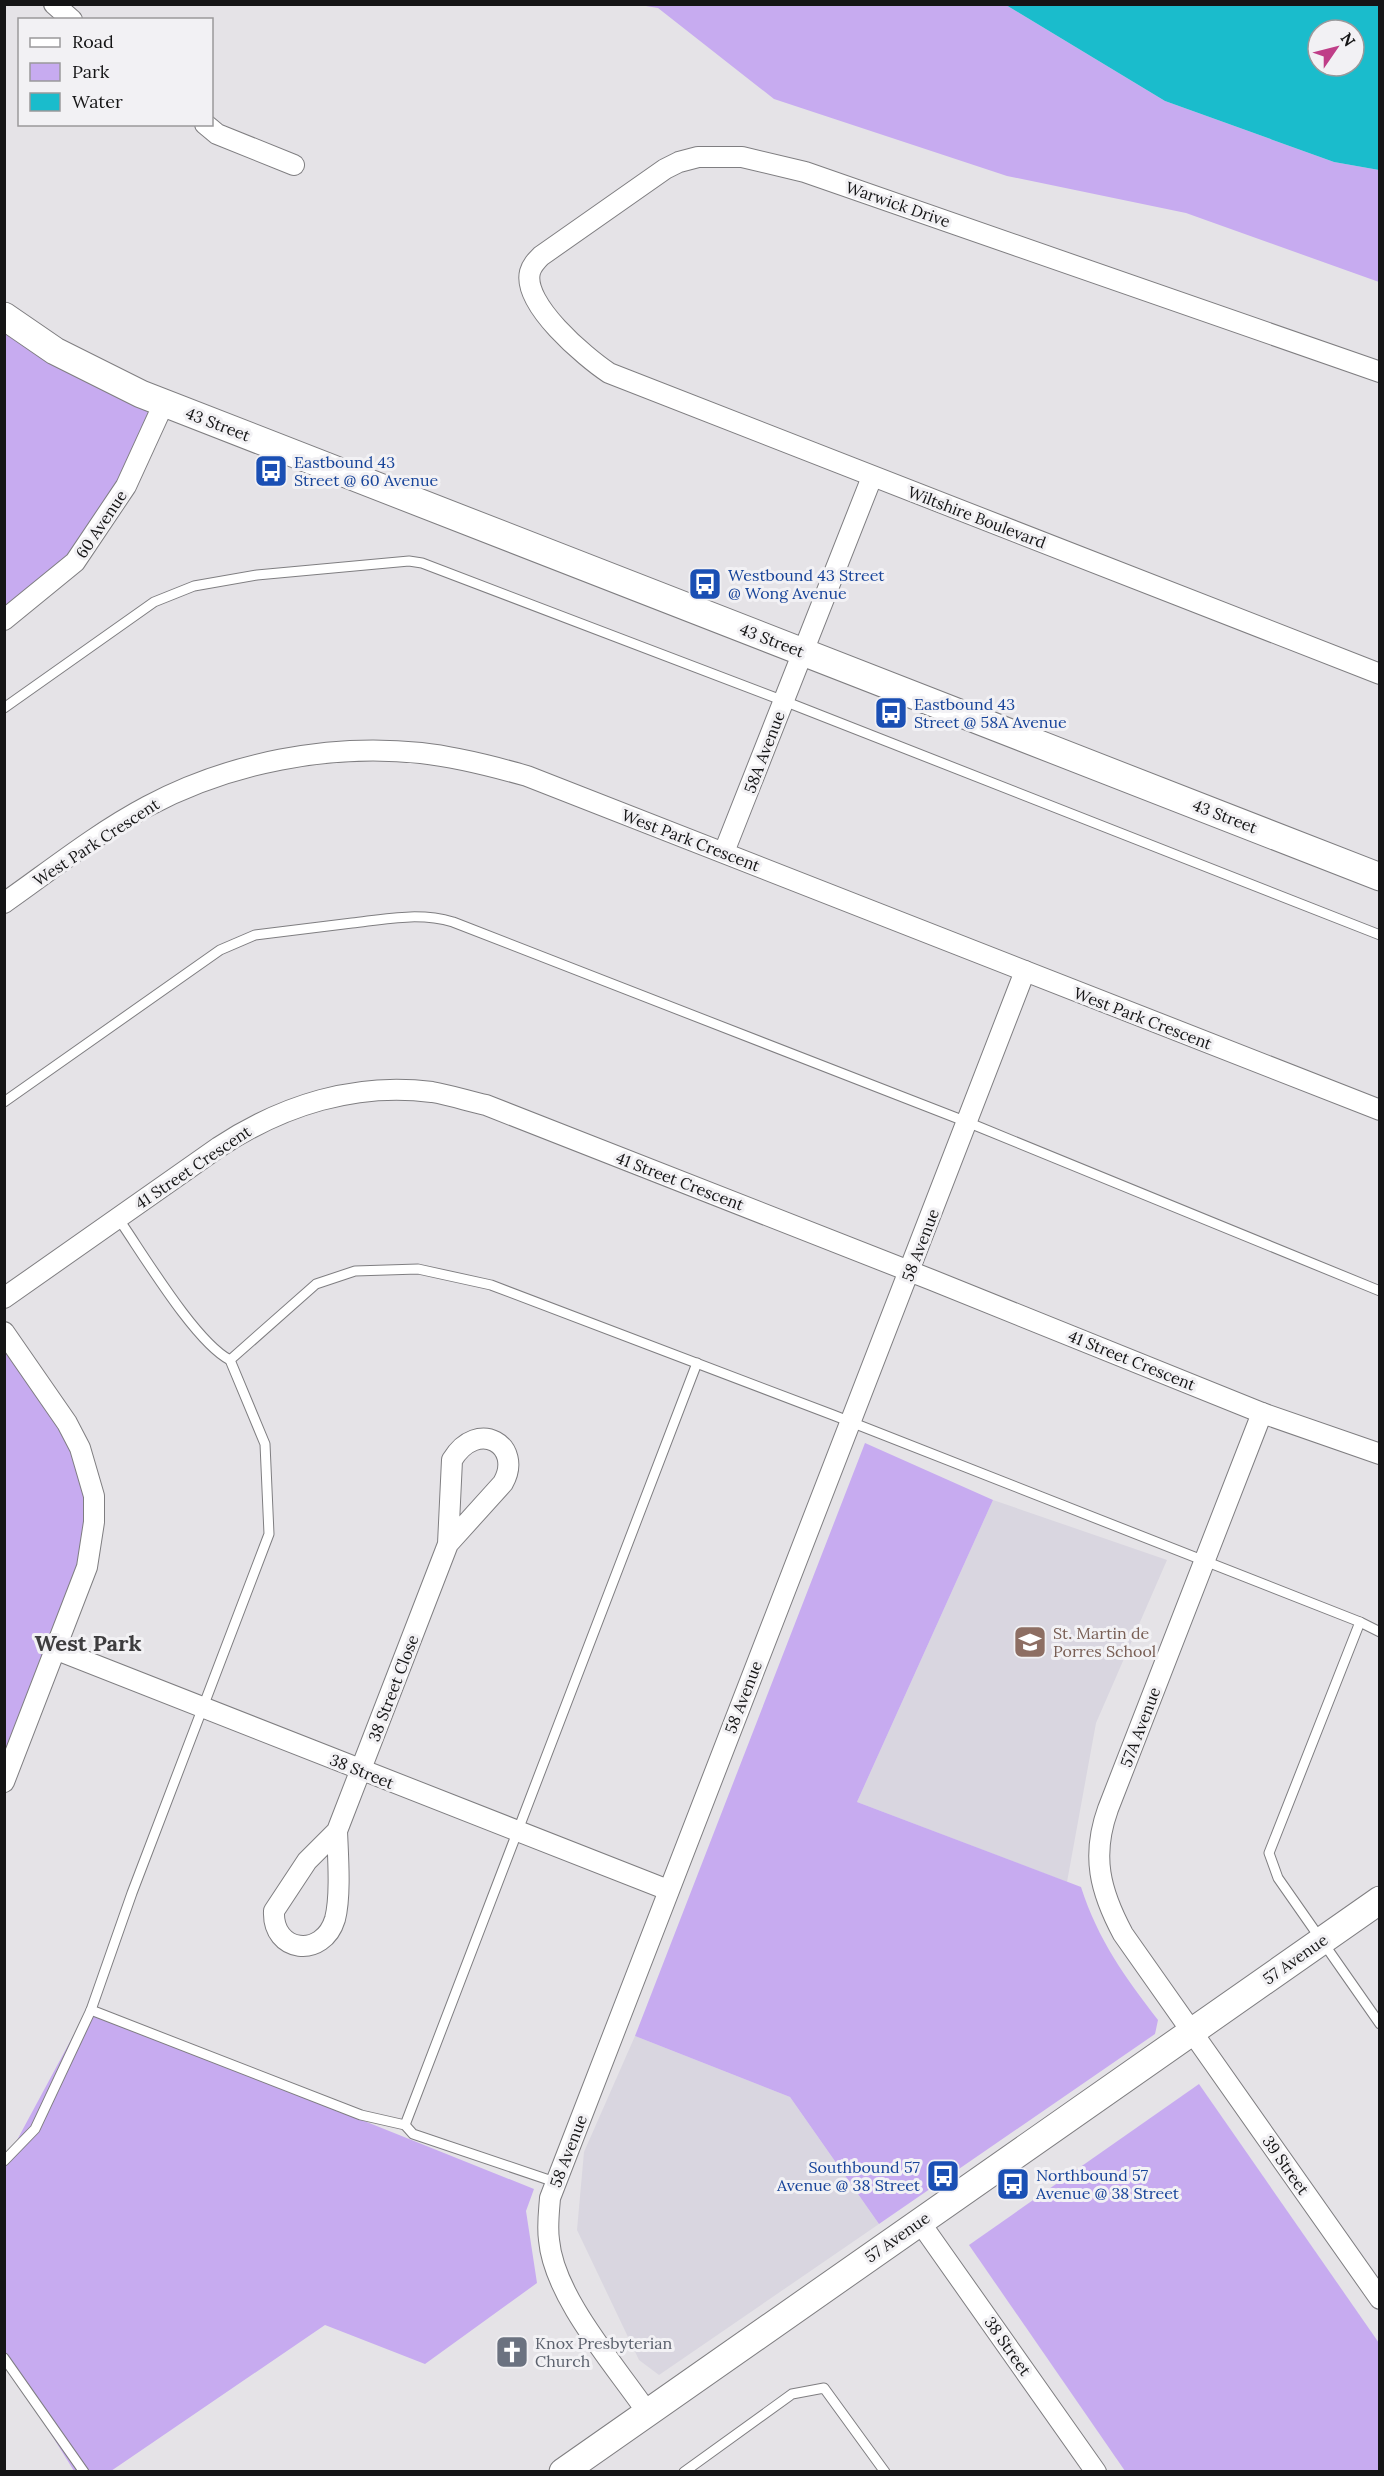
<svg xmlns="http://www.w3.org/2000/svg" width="1384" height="2476" font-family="Lora,serif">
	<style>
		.built { fill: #d9d6e0 }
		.green { fill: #c7abf0 }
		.water { fill: #1abccc; fill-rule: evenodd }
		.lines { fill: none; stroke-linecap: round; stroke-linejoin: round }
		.lane-casing { stroke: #7f7e81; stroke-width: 11 }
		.street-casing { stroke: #7f7e81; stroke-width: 22 }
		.secondary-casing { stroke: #7f7e81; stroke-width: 29 }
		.lane { stroke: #fff; stroke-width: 9 }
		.street { stroke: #fff; stroke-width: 20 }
		.secondary { stroke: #fff; stroke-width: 27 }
		.labels { text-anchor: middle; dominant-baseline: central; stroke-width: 6; stroke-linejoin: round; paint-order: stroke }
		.street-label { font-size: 16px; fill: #151516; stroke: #f2f1f4 }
		.transit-label { font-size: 16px; fill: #164399; stroke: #f2f1f4; text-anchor: start }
		.education-label { font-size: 16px; fill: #785e54; stroke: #f2f1f4; text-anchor: start }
		.worship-label { font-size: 16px; fill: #5b616d; stroke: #f2f1f4; text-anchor: start }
		.district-label { font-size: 22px; font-weight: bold; fill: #3d3c3e; stroke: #f2f1f4 }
	</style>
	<rect width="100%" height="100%" fill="#e5e3e7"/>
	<g class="built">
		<polygon points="993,1500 1167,1560 1096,1723 1067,1882 857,1802"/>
		<polygon points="635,2036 790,2097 879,2224 659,2375 639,2360 577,2230 584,2152"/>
	</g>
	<g class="green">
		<polygon points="640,5 1006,5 1165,101 1334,162 1379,170 1379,282 1186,213 1007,176 774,99 658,8"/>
		<polygon points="4,316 164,403 75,562 4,620"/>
		<polygon points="5,1332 67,1423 94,1522 5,1782"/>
		<path d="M865,1443L993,1500L857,1802L1081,1887C1098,1940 1125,1977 1158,2020L1155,2034L879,2224L790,2097L635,2036Z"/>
		<polygon points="87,2010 534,2189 526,2211 537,2283 425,2364 325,2325 111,2471 74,2471 5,2360 5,2159 9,2155"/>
		<polygon points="1199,2084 1379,2343 1379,2471 1125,2471 969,2245"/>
	</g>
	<path class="water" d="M1006,5H1379V170L1334,162L1165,101ZM1318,30H1354V66H1318Z"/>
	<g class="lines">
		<g class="lane-casing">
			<g id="lane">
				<polyline points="4,708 154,602 194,586 257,575 409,561 422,563 784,701 1380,935"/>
				<path d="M4,1102L220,950L255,935C287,931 319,927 352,923C386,919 419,912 453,922L967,1122L1380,1291"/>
				<polyline points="230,1360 316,1284 355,1271 418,1269 491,1285 833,1415 1360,1622 1380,1632"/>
				<polyline points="1360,1622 1269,1853 1278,1878 1380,2024"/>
				<polyline points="91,2010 361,2115 405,2125 413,2134 555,2182"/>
				<polyline points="405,2125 697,1363"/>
				<path d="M4,2161L35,2129L91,2010L132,1893L269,1534L265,1444L230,1360C195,1342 143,1254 118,1218"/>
				<polyline points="4,2358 84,2472"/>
				<polyline points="684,2472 792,2394 824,2388 885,2472"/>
			</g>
		</g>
		<g class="street-casing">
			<g id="street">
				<polyline points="54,4 72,20"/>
				<polyline points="205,124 217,134 294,165"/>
				<path d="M1380,372L805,172L742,157H698L679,162L665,169L541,256C536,261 532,265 530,272C522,304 585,357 609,373L1380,674"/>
				<polyline points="4,620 75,562 126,486 164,403"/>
				<polyline points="724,852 872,477"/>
				<path d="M4,903C51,870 97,833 148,806C229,763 329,743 421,753C457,757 492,766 527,776L1380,1110"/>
				<path d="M4,1298L219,1147C283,1105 356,1082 432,1092C450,1095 468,1101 486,1105L932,1280L1262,1413L1380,1454"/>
				<polyline points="4,1332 67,1423 80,1448 94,1496 94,1522 87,1567 4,1782"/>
				<path d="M1262,1413L1108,1809C1091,1856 1100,1891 1123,1934L1380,2299"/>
				<polyline points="57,1650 668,1890"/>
				<path d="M337,1831L307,1861L274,1911C272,1953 323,1959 335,1919C341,1896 338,1856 337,1831L448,1544L452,1460C478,1417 524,1446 503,1483L448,1544"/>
				<polyline points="919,2221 1096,2472"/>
				<path d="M647,2412C615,2365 554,2297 549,2240C547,2226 549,2212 550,2198L1025,971"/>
			</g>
		</g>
		<g class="secondary-casing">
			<g id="secondary">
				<polyline points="4,316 55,351 141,394 1380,877"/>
				<polyline points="563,2472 1380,1900"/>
			</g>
		</g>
		<use href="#lane" class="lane"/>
		<use href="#street" class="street"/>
		<use href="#secondary" class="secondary"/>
	</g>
	<defs>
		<g id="bus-square" transform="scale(1.725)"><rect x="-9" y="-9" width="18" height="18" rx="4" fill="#1a4fb4" stroke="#f2f1f4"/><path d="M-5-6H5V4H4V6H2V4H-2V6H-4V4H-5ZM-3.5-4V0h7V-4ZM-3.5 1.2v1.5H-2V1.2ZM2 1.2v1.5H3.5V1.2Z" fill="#fff"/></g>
		<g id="school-square" transform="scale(1.725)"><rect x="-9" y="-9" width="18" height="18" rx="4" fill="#8d6e63" stroke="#f2f1f4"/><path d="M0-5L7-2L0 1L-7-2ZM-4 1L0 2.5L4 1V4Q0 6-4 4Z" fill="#fff"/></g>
		<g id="church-square" transform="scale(1.725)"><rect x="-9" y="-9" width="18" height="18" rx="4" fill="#6b7280" stroke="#f2f1f4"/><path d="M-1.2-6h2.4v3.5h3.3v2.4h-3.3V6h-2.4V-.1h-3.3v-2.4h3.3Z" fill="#fff"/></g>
	</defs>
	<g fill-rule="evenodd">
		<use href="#bus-square" x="271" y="471"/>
		<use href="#bus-square" x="705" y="584"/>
		<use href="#bus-square" x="891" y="713"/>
		<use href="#school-square" x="1030" y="1642"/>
		<use href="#bus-square" x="943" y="2176"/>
		<use href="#bus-square" x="1013" y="2184"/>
		<use href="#church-square" x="512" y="2352"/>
	</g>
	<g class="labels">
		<g class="street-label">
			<text transform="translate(898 204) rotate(19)">Warwick Drive</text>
			<text transform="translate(218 424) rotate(21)">43 Street</text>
			<text transform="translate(977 517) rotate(21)">Wiltshire Boulevard</text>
			<text transform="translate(101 524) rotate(-56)">60 Avenue</text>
			<text transform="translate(772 640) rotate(21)">43 Street</text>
			<text transform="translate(764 752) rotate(-69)">58A Avenue</text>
			<text transform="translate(1225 816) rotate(21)">43 Street</text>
			<text transform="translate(691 840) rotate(21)">West Park Crescent</text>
			<text transform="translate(96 842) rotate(-33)">West Park Crescent</text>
			<text transform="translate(1143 1018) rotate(21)">West Park Crescent</text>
			<text transform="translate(193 1167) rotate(-34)">41 Street Crescent</text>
			<text transform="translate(680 1181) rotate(21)">41 Street Crescent</text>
			<text transform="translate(920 1245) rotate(-69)">58 Avenue</text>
			<text transform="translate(1132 1360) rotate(22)">41 Street Crescent</text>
			<text transform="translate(393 1688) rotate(-69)">38 Street Close</text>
			<text transform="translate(743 1697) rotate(-69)">58 Avenue</text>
			<text transform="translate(1140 1727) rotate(-69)">57A Avenue</text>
			<text transform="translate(362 1771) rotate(22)">38 Street</text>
			<text transform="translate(1295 1959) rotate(-35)">57 Avenue</text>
			<text transform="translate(568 2151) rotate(-69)">58 Avenue</text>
			<text transform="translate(1286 2165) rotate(55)">39 Street</text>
			<text transform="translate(897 2237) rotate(-35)">57 Avenue</text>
			<text transform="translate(1008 2346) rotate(55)">38 Street</text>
		</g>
		<g class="transit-label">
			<text x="294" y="462">Eastbound 43<tspan x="294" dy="18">Street @ 60 Avenue</tspan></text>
			<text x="728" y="575">Westbound 43 Street<tspan x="728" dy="18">@ Wong Avenue</tspan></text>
			<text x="914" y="704">Eastbound 43<tspan x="914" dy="18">Street @ 58A Avenue</tspan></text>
			<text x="920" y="2167" text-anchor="end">Southbound 57<tspan x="920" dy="18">Avenue @ 38 Street</tspan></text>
			<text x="1036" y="2175">Northbound 57<tspan x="1036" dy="18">Avenue @ 38 Street</tspan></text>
		</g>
		<g class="education-label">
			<text x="1053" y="1633">St. Martin de<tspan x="1053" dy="18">Porres School</tspan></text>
		</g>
		<g class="worship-label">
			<text x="535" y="2343">Knox Presbyterian<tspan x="535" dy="18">Church</tspan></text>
		</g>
		<g class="district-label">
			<text x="88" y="1643">West Park</text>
		</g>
	</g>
	<rect width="1384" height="2476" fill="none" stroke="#151516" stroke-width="12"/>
	<rect x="18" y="18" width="195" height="108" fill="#f2f1f4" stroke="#9a999b" stroke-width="1.5"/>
	<rect x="30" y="38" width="30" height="9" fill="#ffffff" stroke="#9a999b" stroke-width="1.5"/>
	<text x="72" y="48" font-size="18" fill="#151516">Road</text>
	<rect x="30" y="63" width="30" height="18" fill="#c7abf0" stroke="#9a999b" stroke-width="1.5"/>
	<text x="72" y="78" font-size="18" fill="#151516">Park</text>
	<rect x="30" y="93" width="30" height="18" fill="#1abccc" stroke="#9a999b" stroke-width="1.5"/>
	<text x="72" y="108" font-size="18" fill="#151516">Water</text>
	<g transform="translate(1336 48) rotate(55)"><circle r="28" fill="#f2f1f4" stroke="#9a999b" stroke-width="1.5"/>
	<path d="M0-4.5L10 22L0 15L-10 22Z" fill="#bf3e88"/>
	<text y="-9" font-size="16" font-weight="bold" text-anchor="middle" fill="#151516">N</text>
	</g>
</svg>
